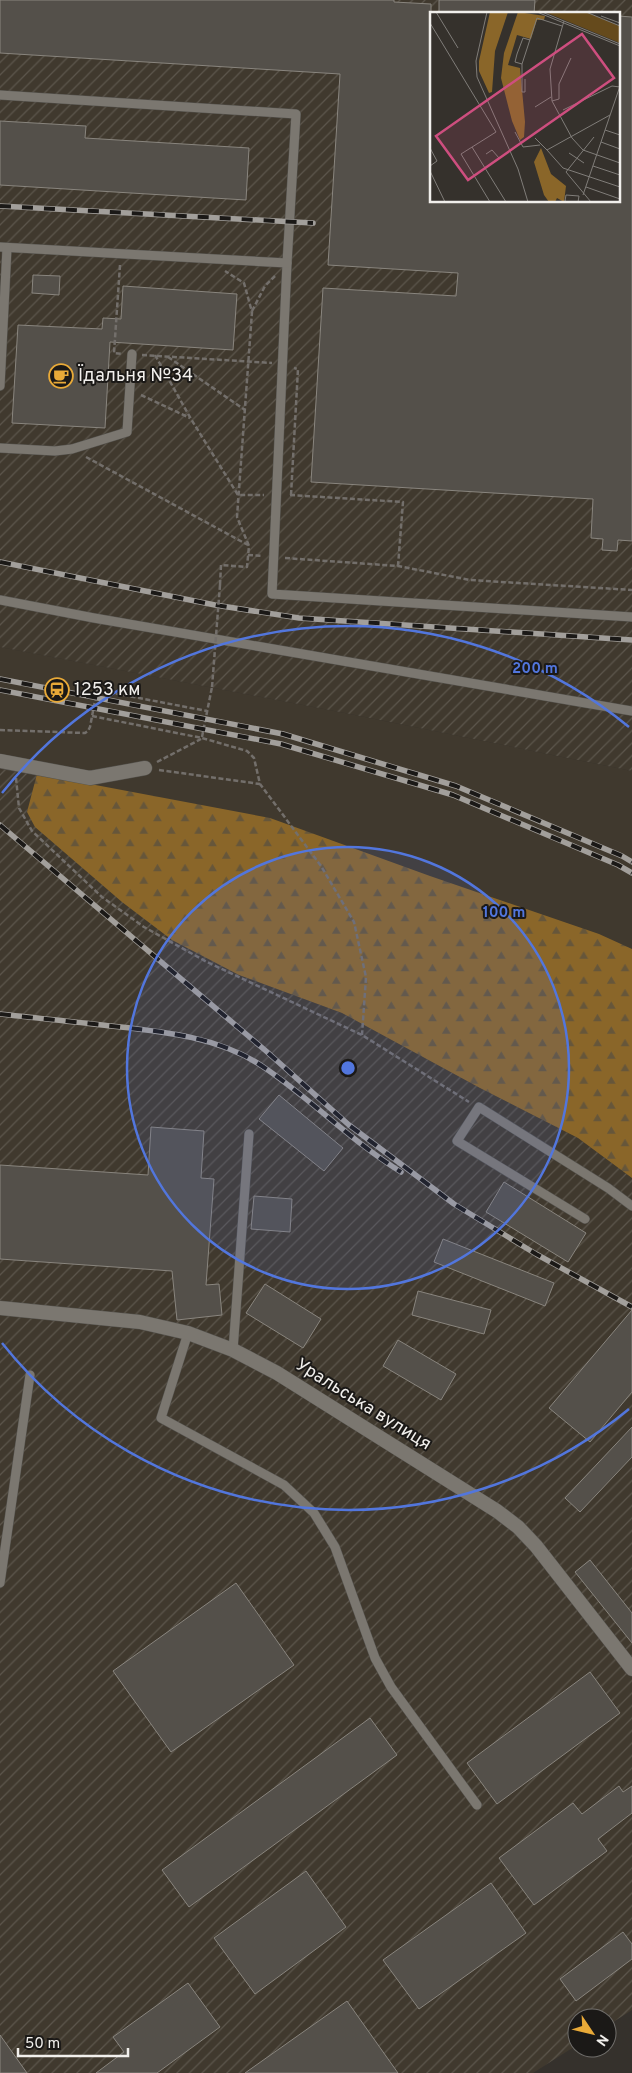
<svg xmlns="http://www.w3.org/2000/svg" width="632" height="2073" font-family="Overpass,sans-serif">
	<style>
		.built { fill: #40392e }
		.industrial { fill: url(#industrial-furrows); fill-rule: evenodd }
		.forest { fill: url(#forest-firs) }
		.building { fill: #54504a; stroke: #89857e }
		.lines { fill: none; stroke-linecap: round; stroke-linejoin: round }
		.service-casing { stroke: #53514c; stroke-width: 10 }
		.minor-casing { stroke: #53514c; stroke-width: 15 }
		.path { stroke: #736f6b; stroke-width: 2.5; stroke-dasharray: 5 2.5; stroke-linecap: butt }
		.service { stroke: #7b7770; stroke-width: 9 }
		.minor { stroke: #7b7770; stroke-width: 14 }
		.rail-casing { stroke: #a29f9b; stroke-width: 5.5 }
		.rail { stroke: #1b1917; stroke-width: 4; stroke-dasharray: 11; stroke-linecap: butt }
		.path-bridge { stroke: #736f6b; stroke-width: 2.5; stroke-dasharray: 5 2.5; stroke-linecap: butt }
		.ring { fill: none; stroke: #5276dd; stroke-width: 2.5 }
		.labels { text-anchor: middle; dominant-baseline: central; stroke-width: 4; stroke-linejoin: round; paint-order: stroke }
		.poi-label { font-size: 18px; fill: #f1efec; stroke: #1b1917; text-anchor: start }
		.street-label { font-size: 18px; fill: #f1efec; stroke: #1b1917 }
		.inset-road { fill: none; stroke: #807d79; stroke-width: 1 }
		.view { fill: #ce4e7f; fill-opacity: 0.15; stroke: #ce4e7f; stroke-width: 2.5 }
		.inset-edge { fill: none; stroke: #f1efec; stroke-width: 2.5 }
		.centre { fill: #5276dd; stroke: #1b1917; stroke-width: 2.5 }
		.ring-label { font-size: 15px; text-anchor: middle; font-weight: bold; fill: #5276dd; stroke: #1b1917; stroke-width: 4; stroke-linejoin: round; paint-order: stroke }
	</style>
	<defs>
		<pattern id="industrial-furrows" width="10" height="10" patternUnits="userSpaceOnUse" patternTransform="scale(1.25)"><rect width="10" height="10" fill="#40392e"/><path d="M-1 1l2-2M0 10L10 0M9 11l2-2" fill="none" stroke="#5c564c"/></pattern>
		<pattern id="forest-firs" width="22" height="20" patternUnits="userSpaceOnUse" patternTransform="scale(1.25)"><rect width="22" height="20" fill="#8a6629"/><path d="M5 1l3.5 6h-7zM16 11l3.5 6h-7z" fill="#66563a"/></pattern>
	</defs>
	<rect width="100%" height="100%" fill="#35312c"/>
	<polygon class="built" points="0,647 350,714 632,771 632,1178 578,1138 480,1088 342,1013 27,812 0,767"/>
	<g class="industrial">
		<path d="M0,0H632V771L350,714L0,647ZM431,14H618V201H431Z"/>
		<polygon points="0,767 37,774 27,812 239,975 342,1013 480,1088 578,1138 632,1178 632,2010 607,2026 607,2018 577,2018 577,2045 533,2073 0,2073"/>
	</g>
	<polygon class="forest" points="37,774 270,818 430,876 599,934 632,949 632,1178 578,1138 480,1088 342,1013 239,975 172,940 122,902 35,827 27,812"/>
	<g class="building">
		<polygon points="0,0 394,0 394,2 431,4 431,201 618,201 618,16 632,17 632,541 618,540 617,551 602,550 603,539 591,538 593,499 311,482 323,288 456,296 458,273 328,265 340,74 0,53"/>
		<polygon points="439,0 535,0 534,14 439,14"/>
		<polygon points="0,121 86,126 85,138 249,148 246,200 0,185"/>
		<polygon points="33,275 60,276 59,295 32,293"/>
		<polygon points="123,286 237,294 233,350 110,342 105,428 12,423 18,325 102,329 103,318 121,319"/>
		<polygon points="279,1095 343,1148 324,1171 259,1119"/>
		<polygon points="151,1127 204,1131 201,1178 214,1179 206,1285 219,1284 222,1315 177,1320 172,1271 0,1259 0,1165 148,1175"/>
		<polygon points="504,1182 586,1233 568,1262 486,1212"/>
		<polygon points="254,1196 292,1199 290,1232 251,1229"/>
		<polygon points="443,1239 554,1283 545,1306 434,1262"/>
		<polygon points="265,1284 321,1319 303,1348 246,1313"/>
		<polygon points="418,1291 491,1310 484,1334 412,1315"/>
		<polygon points="632,1310 632,1392 590,1442 549,1408"/>
		<polygon points="398,1340 456,1374 441,1400 383,1366"/>
		<polygon points="632,1427 632,1457 580,1512 565,1498"/>
		<polygon points="590,1560 632,1613 632,1643 575,1572"/>
		<polygon points="236,1583 294,1665 171,1752 113,1671"/>
		<polygon points="590,1672 620,1713 497,1804 467,1763"/>
		<polygon points="370,1718 397,1755 189,1907 162,1870"/>
		<polygon points="619,1786 623,1792 632,1786 632,1813 598,1839 607,1851 534,1905 499,1858 573,1803 582,1814"/>
		<polygon points="306,1871 346,1927 255,1994 214,1938"/>
		<polygon points="491,1883 526,1933 419,2009 383,1960"/>
		<polygon points="623,1932 632,1944 632,1959 576,2001 560,1979"/>
		<polygon points="188,1983 220,2027 157,2073 96,2073 124,2052 113,2037"/>
		<polygon points="347,2001 398,2073 245,2073"/>
		<polygon points="0,2035 27,2073 0,2073"/>
	</g>
	<g class="lines">
		<g class="service-casing">
			<g id="service">
				<polyline points="0,95 296,114 287,263 272,594 632,617"/>
				<polyline points="0,247 287,263"/>
				<polyline points="0,386 7,248"/>
				<polyline points="0,448 55,451 72,449 127,432 132,354"/>
				<polyline points="0,600 94,618 632,711"/>
				<polyline points="585,1219 457,1141 479,1107 608,1188 632,1206"/>
				<polyline points="188,1333 161,1418 284,1485 314,1513 335,1547 375,1658 391,1687 477,1805"/>
				<polyline points="233,1350 249,1134"/>
				<polyline points="0,1583 30,1375"/>
			</g>
		</g>
		<g class="minor-casing">
			<g id="minor">
				<polyline points="0,761 90,778 145,768"/>
				<polyline points="0,1308 140,1322 188,1333 233,1350 277,1373 497,1511 518,1527 536,1546 632,1669"/>
			</g>
		</g>
		<g class="path">
			<polyline points="120,265 114,353 122,354"/>
			<polyline points="252,311 265,286 275,276"/>
			<polyline points="142,355 272,363"/>
			<polyline points="155,355 191,419 238,495 264,495"/>
			<polyline points="168,357 245,410"/>
			<polyline points="141,395 190,418"/>
			<polyline points="86,457 248,545"/>
			<polyline points="290,495 403,502 398,566"/>
			<polyline points="291,495 298,369 294,368"/>
			<polyline points="248,555 263,556"/>
			<polyline points="285,558 398,566 470,580 632,590"/>
			<polyline points="220,585 221,565 247,567 249,546 237,517 252,312 244,283 225,271"/>
			<polyline points="92,716 202,738 247,751 254,758 260,784 321,866 354,922 366,977 362,1035"/>
			<polyline points="0,730 85,733 88,731 90,727 97,690 207,711"/>
			<polyline points="202,737 212,687"/>
			<polyline points="157,762 201,739"/>
			<polyline points="159,770 260,784"/>
			<polyline points="16,778 19,808 32,831 102,897 144,927 207,962 362,1035 469,1102"/>
		</g>
		<use href="#service" class="service"/>
		<use href="#minor" class="minor"/>
		<g class="rail-casing">
			<g id="rail">
				<polyline points="0,206 313,223"/>
				<polyline points="0,562 215,605 299,618 632,640"/>
				<polyline points="0,679 283,734 456,786 622,856 632,862"/>
				<polyline points="0,690 281,744 453,795 618,865 632,873"/>
				<polyline points="0,825 266,1051 349,1125 454,1204 536,1254 632,1307"/>
				<path d="M0,1014C34,1018 68,1021 102,1025C156,1031 216,1035 262,1066C310,1098 351,1141 401,1172"/>
			</g>
		</g>
		<use href="#rail" class="rail"/>
		<polyline class="path-bridge" points="212,687 220,585"/>
	</g>
	<circle cx="348" cy="1068" r="221" fill="#5276dd" fill-opacity=".12"/>
	<g class="ring">
		<circle cx="348" cy="1068" r="221"/>
		<path d="M629 1409A442 442 0 0 1 2 1343M2 793A442 442 0 0 1 629 727"/>
	</g>
	<defs>
		<g id="cafe-ring" transform="scale(1.25)"><circle r="9.5" fill="#1b1917" stroke="#e9aa38" stroke-width="1.5"/><path d="M-5.5-4.5H6V0H3Q3 3.5 0 3.5H-2.5Q-5.5 3.5-5.5 0ZM3-3.2v2h1.7v-2ZM-6 4.5H4V6H-6Z" fill="#e9aa38"/></g>
		<g id="station-ring" transform="scale(1.25)"><circle r="9.5" fill="#1b1917" stroke="#e9aa38" stroke-width="1.5"/><path d="M-3-6H3Q5-6 5-4V2Q5 4 3 4L4.5 6H3L1.5 4h-3L-3 6H-4.5L-3 4Q-5 4-5 2V-4Q-5-6-3-6ZM-3.5-4v3h7v-3ZM-3.5 1v1.5H-2V1ZM2 1v1.5H3.5V1Z" fill="#e9aa38"/></g>
	</defs>
	<g fill-rule="evenodd">
		<use href="#cafe-ring" x="61" y="376"/>
		<use href="#station-ring" x="57" y="690"/>
	</g>
	<g class="labels">
		<g class="poi-label">
			<text x="78" y="376">Їдальня №34</text>
			<text x="74" y="690">1253 км</text>
		</g>
		<g class="street-label">
			<text transform="translate(363 1405) rotate(32)">Уральська вулиця</text>
		</g>
	</g>
	<g transform="translate(430 12)">
		<rect width="190" height="190" fill="#35312c"/>
		<path d="M115,0H156L190,14V31Z" fill="#654a1c"/>
		<path d="M60,0H78L65,39L62,80L59,81L49,59V49ZM88,0L115,4L114,8H107L101,27L87,23L78,53L90,56L95,110L94,125L90,128L82,109L71,66L74,41ZM111,136L121,162L136,174L134,190L127,186L125,190H119L114,183L104,150Z" fill="#8a6629"/>
		<path class="inset-road" d="M6,0L28,36M57,0L46,49L47,65L88,157L98,190M107,0L190,34M112,0L190,32M156,0L190,14M171,4L190,11M134,9L120,57L122,89L142,126L153,138L190,151M0,11L66,120L31,142L60,190M92,52L85,50L87,42L93,26L100,28M95,67V80H92V52L107,6L132,14M122,89L129,87V72L141,46M105,95L121,85M133,98L182,74L190,75M175,118L190,123M85,120L93,135L110,133M105,126L117,138M171,130L190,137M42,135L76,190M0,136L7,149L0,154M117,138L133,156L190,175M117,138L180,103M139,141L154,151M163,154L190,163M55,156L69,146L62,138L56,142M0,159L15,190M136,160L164,125M136,160L161,190M156,175L190,187M153,183L190,74M138,190L135,189L136,183L149,184L148,190"/>
		<path class="view" d="M152,22L184,66L38,168L6,124Z"/>
		<rect width="190" height="190" class="inset-edge"/>
	</g>
	<circle cx="348" cy="1068" r="8" class="centre"/>
	<g class="ring-label">
		<text x="535" y="673">200 m</text>
		<text x="504" y="917">100 m</text>
	</g>
	<g transform="translate(592 2033) rotate(125)"><circle r="24" fill="#1b1917" stroke="#716f6c"/>
	<path d="M0-4L9 19L0 12L-9 19Z" fill="#e9aa38"/>
	<text y="-8" font-size="14" font-weight="bold" text-anchor="middle" fill="#f1efec">N</text>
	</g>
	<path d="M18 2048v8h110v-8" fill="none" stroke="#f1efec" stroke-width="2.5"/>
	<text x="25" y="2048" font-size="15" fill="#f1efec" stroke="#1b1917" stroke-width="4" paint-order="stroke">50 m</text>
</svg>
